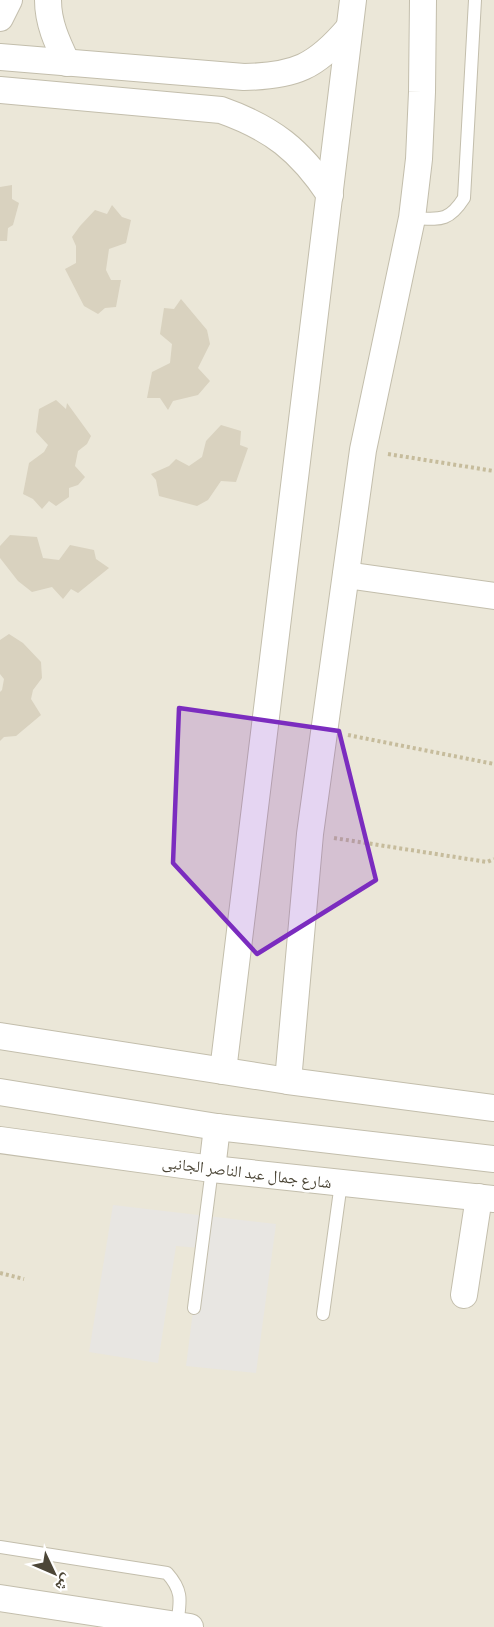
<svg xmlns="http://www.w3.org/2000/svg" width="494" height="1627" font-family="Manrope,'Noto Naskh Arabic',sans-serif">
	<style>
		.residential { fill: #ebe7d8 }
		.parking { fill: #e8e6e2 }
		.building { fill: #d9d2bf }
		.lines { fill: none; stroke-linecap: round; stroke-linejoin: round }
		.lane-casing { stroke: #c3beac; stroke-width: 14 }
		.street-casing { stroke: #c3beac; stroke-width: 28 }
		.path { stroke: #c6bc9c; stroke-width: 4; stroke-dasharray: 3 3; stroke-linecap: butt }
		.lane { stroke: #fff; stroke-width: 12 }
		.street { stroke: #fff; stroke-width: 26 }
		.marked { fill: #7b2cbf; fill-opacity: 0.2; stroke: #7b2cbf; stroke-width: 4.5; stroke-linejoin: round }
		.labels { text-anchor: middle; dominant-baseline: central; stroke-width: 5; stroke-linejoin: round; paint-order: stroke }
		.street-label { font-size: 16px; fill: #4c4637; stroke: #fff }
	</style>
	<rect width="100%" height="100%" fill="#f6f4ea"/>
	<rect class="residential" x="0" y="0" width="494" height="1627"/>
	<polygon class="parking" points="113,1205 276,1224 256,1373 186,1366 201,1248 176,1246 158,1363 89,1352"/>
	<g class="building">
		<polygon points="12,185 12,199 19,203 13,225 8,228 7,241 0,241 0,187"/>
		<polygon points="112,205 122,217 131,220 126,243 109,249 106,270 111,280 121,280 116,307 105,308 98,314 84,306 65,269 76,263 76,246 72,237 80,226 95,210 107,214"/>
		<polygon points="181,299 207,330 210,344 198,368 210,381 198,395 173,401 168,410 160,398 147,398 152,372 170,363 172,344 160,334 164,308 174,309"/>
		<polygon points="56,400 66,409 67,403 91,436 87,444 78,451 75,466 85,477 78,485 69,488 69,497 56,506 49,501 42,509 33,499 23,494 29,463 44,452 48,445 36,432 39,409"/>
		<polygon points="221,425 241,431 240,445 248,448 236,482 221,481 208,500 197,506 159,496 156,480 151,474 169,466 176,459 189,466 202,457 206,441"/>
		<polygon points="10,535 37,537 43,558 59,560 70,545 94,550 96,559 109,568 78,593 71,589 63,599 52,587 32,592 18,581 0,558 0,546"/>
		<polygon points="9,634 23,643 41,662 42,678 33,690 31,699 41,715 16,736 4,737 0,741 0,692 2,690 4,679 0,674 0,640"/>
	</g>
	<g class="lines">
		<g class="lane-casing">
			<g id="lane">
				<path d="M412,218C439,219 448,223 464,198L475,0"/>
				<polyline points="194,1308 212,1169"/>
				<polyline points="323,1314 341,1183"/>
				<path d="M0,1547L167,1573C184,1592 180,1602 177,1625"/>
			</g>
		</g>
		<g class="street-casing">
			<g id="street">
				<path d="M48,0C48,23 57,42 67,63"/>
				<polyline points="0,18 9,0"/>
				<path d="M0,57L244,77C295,76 316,67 349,28"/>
				<path d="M0,90L221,110C272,128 300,150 330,195"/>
				<polyline points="346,575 494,596"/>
				<polyline points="0,1036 288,1081 494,1108"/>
				<polyline points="223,1071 353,0"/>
				<polyline points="288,1081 310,834 363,450 412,218 419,159 422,92 423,0"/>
				<polyline points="0,1092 217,1127 494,1159"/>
				<polyline points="0,1140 212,1169 494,1199"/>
				<polyline points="212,1169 217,1127"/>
				<polyline points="464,1295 479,1197"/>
				<polyline points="0,1598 190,1627"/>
			</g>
		</g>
		<g class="path">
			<polyline points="388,454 494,471"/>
			<polyline points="348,735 494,764"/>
			<polyline points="334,838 487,862 494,859"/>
			<polyline points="0,1273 24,1279"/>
		</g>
		<use href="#lane" class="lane"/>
		<use href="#street" class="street"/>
	</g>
	<path class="marked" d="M179,708L339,731L376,880L257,954L173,863Z"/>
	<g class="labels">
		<g class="street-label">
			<text transform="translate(247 1172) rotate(7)">شارع جمال عبد الناصر الجانبى</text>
		</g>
	</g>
	<g transform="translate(54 1573) rotate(134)" stroke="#ffffff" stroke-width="4.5" paint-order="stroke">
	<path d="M0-4.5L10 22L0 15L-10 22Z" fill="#4c4637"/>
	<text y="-9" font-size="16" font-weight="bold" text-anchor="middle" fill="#4c4637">ش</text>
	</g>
</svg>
